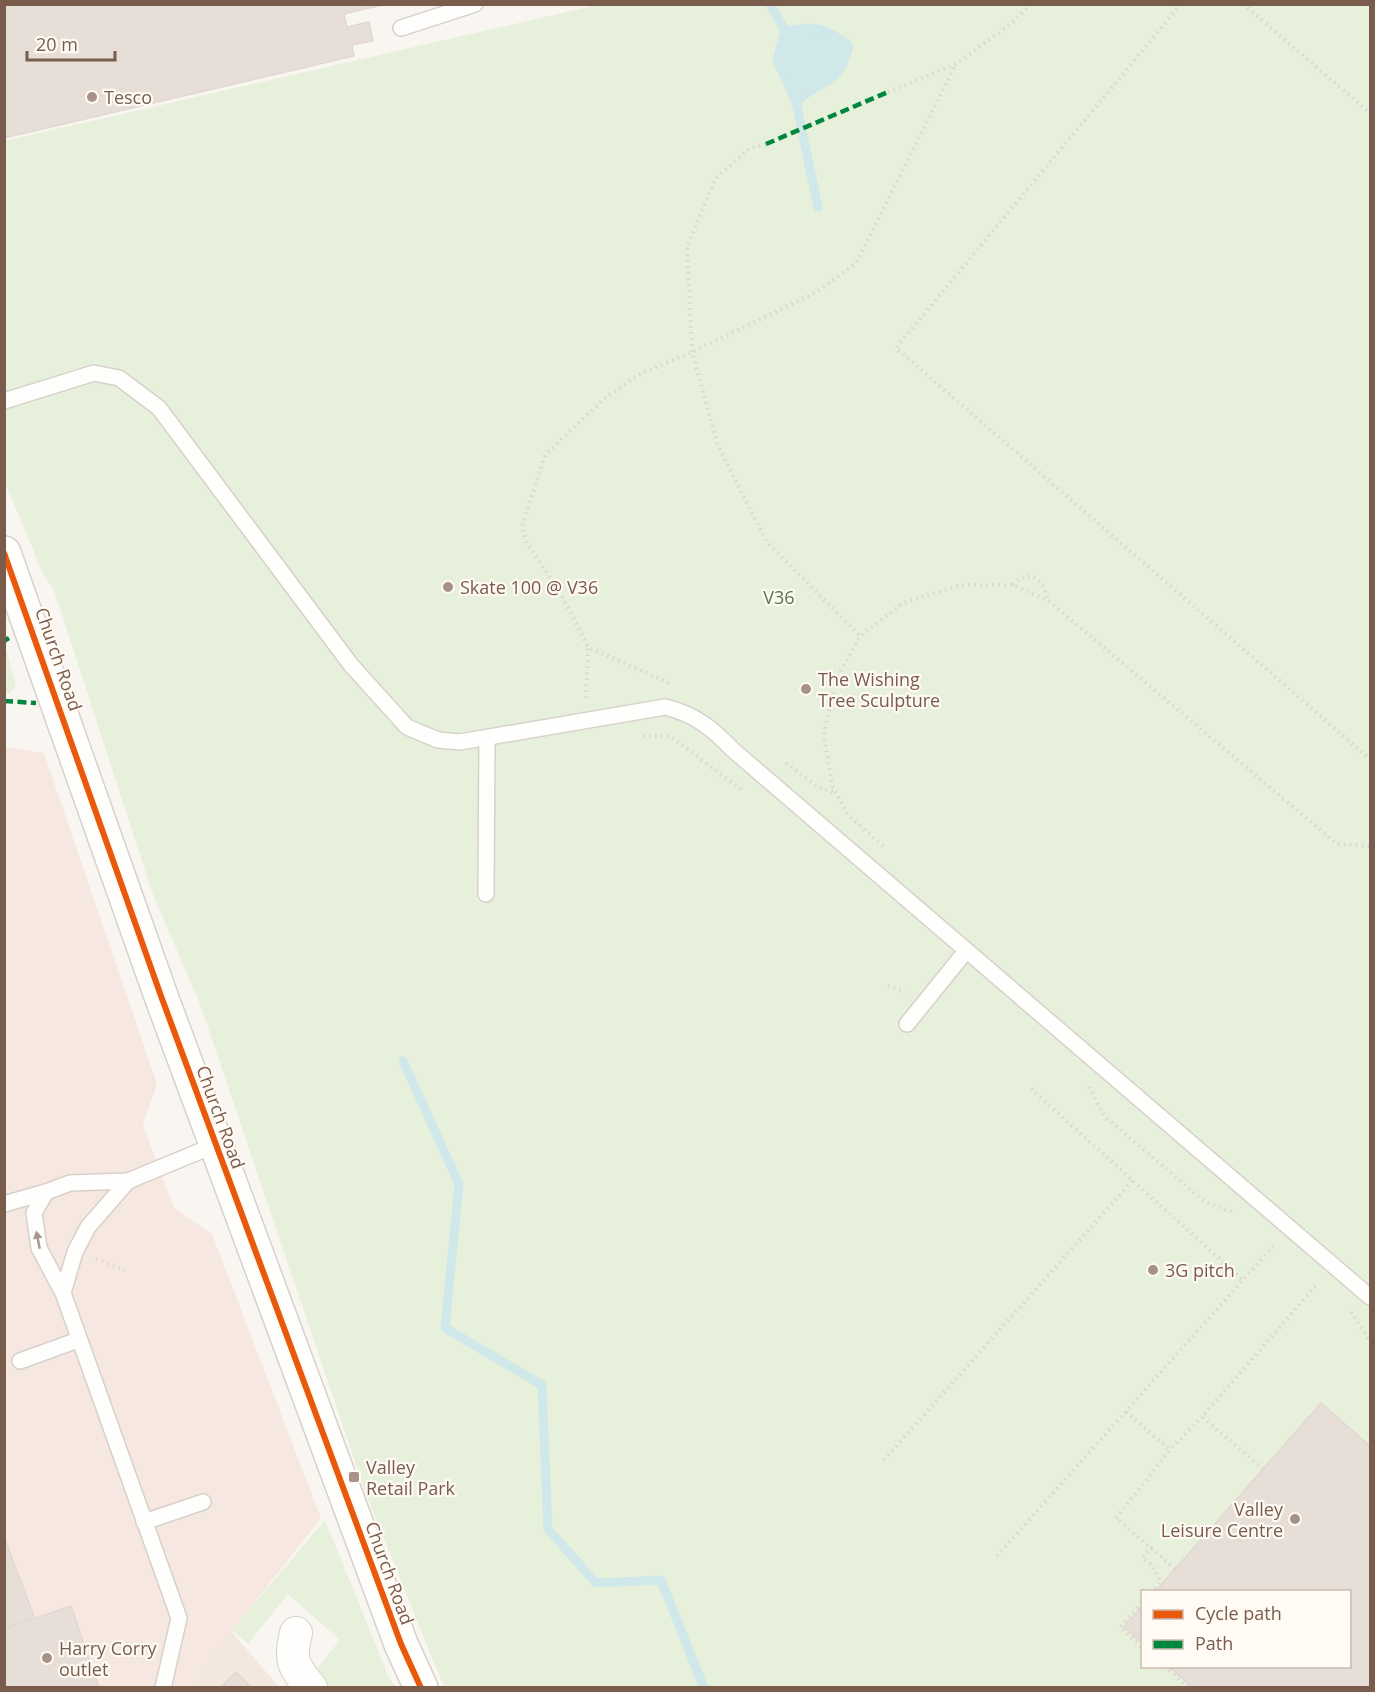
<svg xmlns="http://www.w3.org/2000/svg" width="1375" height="1692" font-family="'Open Sans',sans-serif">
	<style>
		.residential { fill: #f2e8de }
		.commercial { fill: #f6e8e1 }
		.green { fill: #e7f0db; fill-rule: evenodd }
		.water { fill: #d0e8ea }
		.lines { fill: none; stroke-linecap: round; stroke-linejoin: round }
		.stream { stroke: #d0e8ea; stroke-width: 9 }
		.building { fill: #e6ded7; stroke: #e2d8d2; stroke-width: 1.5 }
		.service-casing { stroke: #d7d1cb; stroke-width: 18 }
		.minor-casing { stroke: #d7d1cb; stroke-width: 34 }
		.tertiary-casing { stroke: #d7d1cb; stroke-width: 36 }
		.path { stroke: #dcd5d0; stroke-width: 4; stroke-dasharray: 1.5 4.5; stroke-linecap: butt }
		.service { stroke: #fefefd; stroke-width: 15 }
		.minor { stroke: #fefefd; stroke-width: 32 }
		.tertiary { stroke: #fefefd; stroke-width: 33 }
		.quiet { stroke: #00873e; stroke-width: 4.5; stroke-dasharray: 9 4.5; stroke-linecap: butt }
		.cycleway-casing { stroke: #fffaf3; stroke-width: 10 }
		.cycleway { stroke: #e8590c; stroke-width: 6 }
		.oneway { fill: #a8958b }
		.poi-dot { fill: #a69286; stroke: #fffaf3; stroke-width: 2 }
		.labels { text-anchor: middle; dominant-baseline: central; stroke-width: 4.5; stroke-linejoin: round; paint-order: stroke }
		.poi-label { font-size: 18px; fill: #7a5c4d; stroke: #fffaf3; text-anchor: start }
		.park-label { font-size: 18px; fill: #537a41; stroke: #fffaf3 }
		.street-label { font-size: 18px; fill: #7a5c4d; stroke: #fffaf3 }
	</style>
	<rect width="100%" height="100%" fill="#f9f5f0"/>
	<polygon class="residential" points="231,1631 279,1687 188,1688"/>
	<polygon class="commercial" points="4,747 44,753 157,1084 143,1125 174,1208 212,1234 321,1518 188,1687 5,1687"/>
	<g class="green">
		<path d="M597,5H1370V1687H444L366,1494L200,1004L152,892L54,590L43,574L5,482L4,141ZM1142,1592H1350V1666H1142Z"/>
		<polygon points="5,646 16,686 10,693 5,694"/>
		<polygon points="325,1520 389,1678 395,1687 327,1687 318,1677 318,1668 340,1640 288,1594 248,1644 232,1630"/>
	</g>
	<path class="water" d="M806,27L839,39L848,51C843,77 819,91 794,94L777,60L785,31Z"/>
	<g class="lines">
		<g class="stream">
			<polyline points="770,4 785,31 777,60 796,102 818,207"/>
			<path d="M785,31C815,25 825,27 849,46C839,87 822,78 796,102"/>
			<polyline points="403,1061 459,1184 445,1328 542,1385 548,1529 596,1583 661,1580 704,1688"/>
		</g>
	</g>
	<g class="building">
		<polygon points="4,4 386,4 344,14 347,27 369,22 373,41 352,45 354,56 4,138"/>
		<polygon points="1321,1403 1370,1446 1370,1688 1193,1688 1169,1666 1350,1666 1350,1592 1155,1592"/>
		<polygon points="4,1537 35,1619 4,1629"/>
		<polygon points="71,1606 99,1688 4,1688 4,1629"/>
		<polygon points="1142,1606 1142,1643 1124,1627"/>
		<polygon points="236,1672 252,1688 220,1688"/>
	</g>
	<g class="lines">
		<g class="service-casing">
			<g id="service">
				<polyline points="401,28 475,4"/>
				<path d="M4,401L94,373L119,378L159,408L351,665L407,727L438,740L460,742L665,707C695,714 713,729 733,750L1370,1297"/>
				<polyline points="486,894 487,738"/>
				<polyline points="907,1024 966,951"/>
				<polyline points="4,1204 46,1192"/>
				<polyline points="63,1293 75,1252 88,1227 128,1181"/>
				<polyline points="20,1361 78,1340"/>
				<polyline points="144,1522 203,1502"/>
				<polyline points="163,1688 179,1618 63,1293 39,1248 34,1213 46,1192 70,1183 128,1181 215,1145"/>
			</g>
		</g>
		<g class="minor-casing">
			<path id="minor" d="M296,1633C289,1660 293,1666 311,1688"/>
		</g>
		<g class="tertiary-casing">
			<polyline id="tertiary" points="4,553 161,996 401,1644 421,1688"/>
		</g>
		<g class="path">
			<polyline points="1181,4 896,348 1370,759"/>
			<polyline points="1243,4 1370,113"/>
			<polyline points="888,92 956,64 1011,24 1031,4"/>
			<polyline points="766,144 750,148 715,179 687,247 692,352 718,446 767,542 860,636"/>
			<polyline points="1013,585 1020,578 1032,576 1042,584 1049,601"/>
			<polyline points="669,683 588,647 559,590 527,544 522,526 545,455 606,397 638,375 692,352 817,292 856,263 956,64"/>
			<polyline points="586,698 588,647"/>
			<polyline points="643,736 670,736 743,791"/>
			<polyline points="786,763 818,787 835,793"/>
			<polyline points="883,846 848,815 836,793 832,785 824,735 835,681 860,636 903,603 961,585 1013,585 1049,601 1337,844 1370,846"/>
			<polyline points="888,986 905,992"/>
			<polyline points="1089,1087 1104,1116 1205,1202 1235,1213"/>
			<polyline points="1031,1089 1243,1280"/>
			<polyline points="96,1259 125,1270"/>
			<polyline points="1351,1312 1370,1341"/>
			<polyline points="1126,1412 1170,1450"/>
			<polyline points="884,1460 1133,1180"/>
			<polyline points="1263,1469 1202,1417 1318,1283"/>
			<polyline points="1152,1547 1142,1558 1152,1565 1161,1583 1152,1592"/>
			<polyline points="997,1556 1275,1244"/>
			<polyline points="1175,1569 1116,1518 1170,1450 1202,1417"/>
			<polyline points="1142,1603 1120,1627 1142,1647"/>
			<polyline points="1165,1666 1189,1688"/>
		</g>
		<use href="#service" class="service"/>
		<use href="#minor" class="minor"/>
		<use href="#tertiary" class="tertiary"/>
		<g class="quiet">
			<polyline points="766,144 888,92"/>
			<polyline points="4,641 9,638"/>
			<polyline points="4,701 36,703"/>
		</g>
		<g class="cycleway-casing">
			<polyline id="cycleway" points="4,553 161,996 401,1644 421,1688"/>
		</g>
		<use href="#cycleway" class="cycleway"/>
	</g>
	<defs><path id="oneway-solid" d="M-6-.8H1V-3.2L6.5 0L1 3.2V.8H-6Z" transform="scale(1.5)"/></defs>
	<use class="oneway" href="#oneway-solid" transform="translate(38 1240) rotate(-101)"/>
	<g class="poi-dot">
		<circle cx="92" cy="97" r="6"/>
		<circle cx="448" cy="587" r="6"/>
		<circle cx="806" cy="689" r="6"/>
		<circle cx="1153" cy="1270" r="6"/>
		<rect x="348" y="1471" width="12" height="12" rx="3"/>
		<circle cx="1295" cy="1519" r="6"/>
		<circle cx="47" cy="1658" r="6"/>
	</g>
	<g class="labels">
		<g class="poi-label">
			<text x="104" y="97">Tesco</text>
			<text x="460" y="587">Skate 100 @ V36</text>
			<text x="818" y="679">The Wishing<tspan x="818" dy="21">Tree Sculpture</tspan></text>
			<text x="1165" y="1270">3G pitch</text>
			<text x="366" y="1467">Valley<tspan x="366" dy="21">Retail Park</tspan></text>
			<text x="1283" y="1509" text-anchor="end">Valley<tspan x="1283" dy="21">Leisure Centre</tspan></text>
			<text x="59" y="1648">Harry Corry<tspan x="59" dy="21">outlet</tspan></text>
		</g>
		<g class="park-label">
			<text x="779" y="597">V36</text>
		</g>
		<g class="street-label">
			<text transform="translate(59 659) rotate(71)">Church Road</text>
			<text transform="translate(221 1117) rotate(70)">Church Road</text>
			<text transform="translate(390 1573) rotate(70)">Church Road</text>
		</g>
	</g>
	<rect width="1375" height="1692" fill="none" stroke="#7a5c4d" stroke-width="12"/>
	<rect x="1141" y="1590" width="210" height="78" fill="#fffaf3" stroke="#cabbb1" stroke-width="1.5"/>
	<rect x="1153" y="1610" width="30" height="9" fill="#e8590c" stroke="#cabbb1" stroke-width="1.5"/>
	<text x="1195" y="1620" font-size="18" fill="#7a5c4d">Cycle path</text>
	<rect x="1153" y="1640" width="30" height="9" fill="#00873e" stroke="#cabbb1" stroke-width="1.5"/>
	<text x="1195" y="1650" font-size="18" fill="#7a5c4d">Path</text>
	<path d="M27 51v9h88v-9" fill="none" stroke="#7a5c4d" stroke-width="3"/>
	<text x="36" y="51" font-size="18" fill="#7a5c4d" stroke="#fffaf3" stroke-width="4.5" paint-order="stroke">20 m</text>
</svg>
